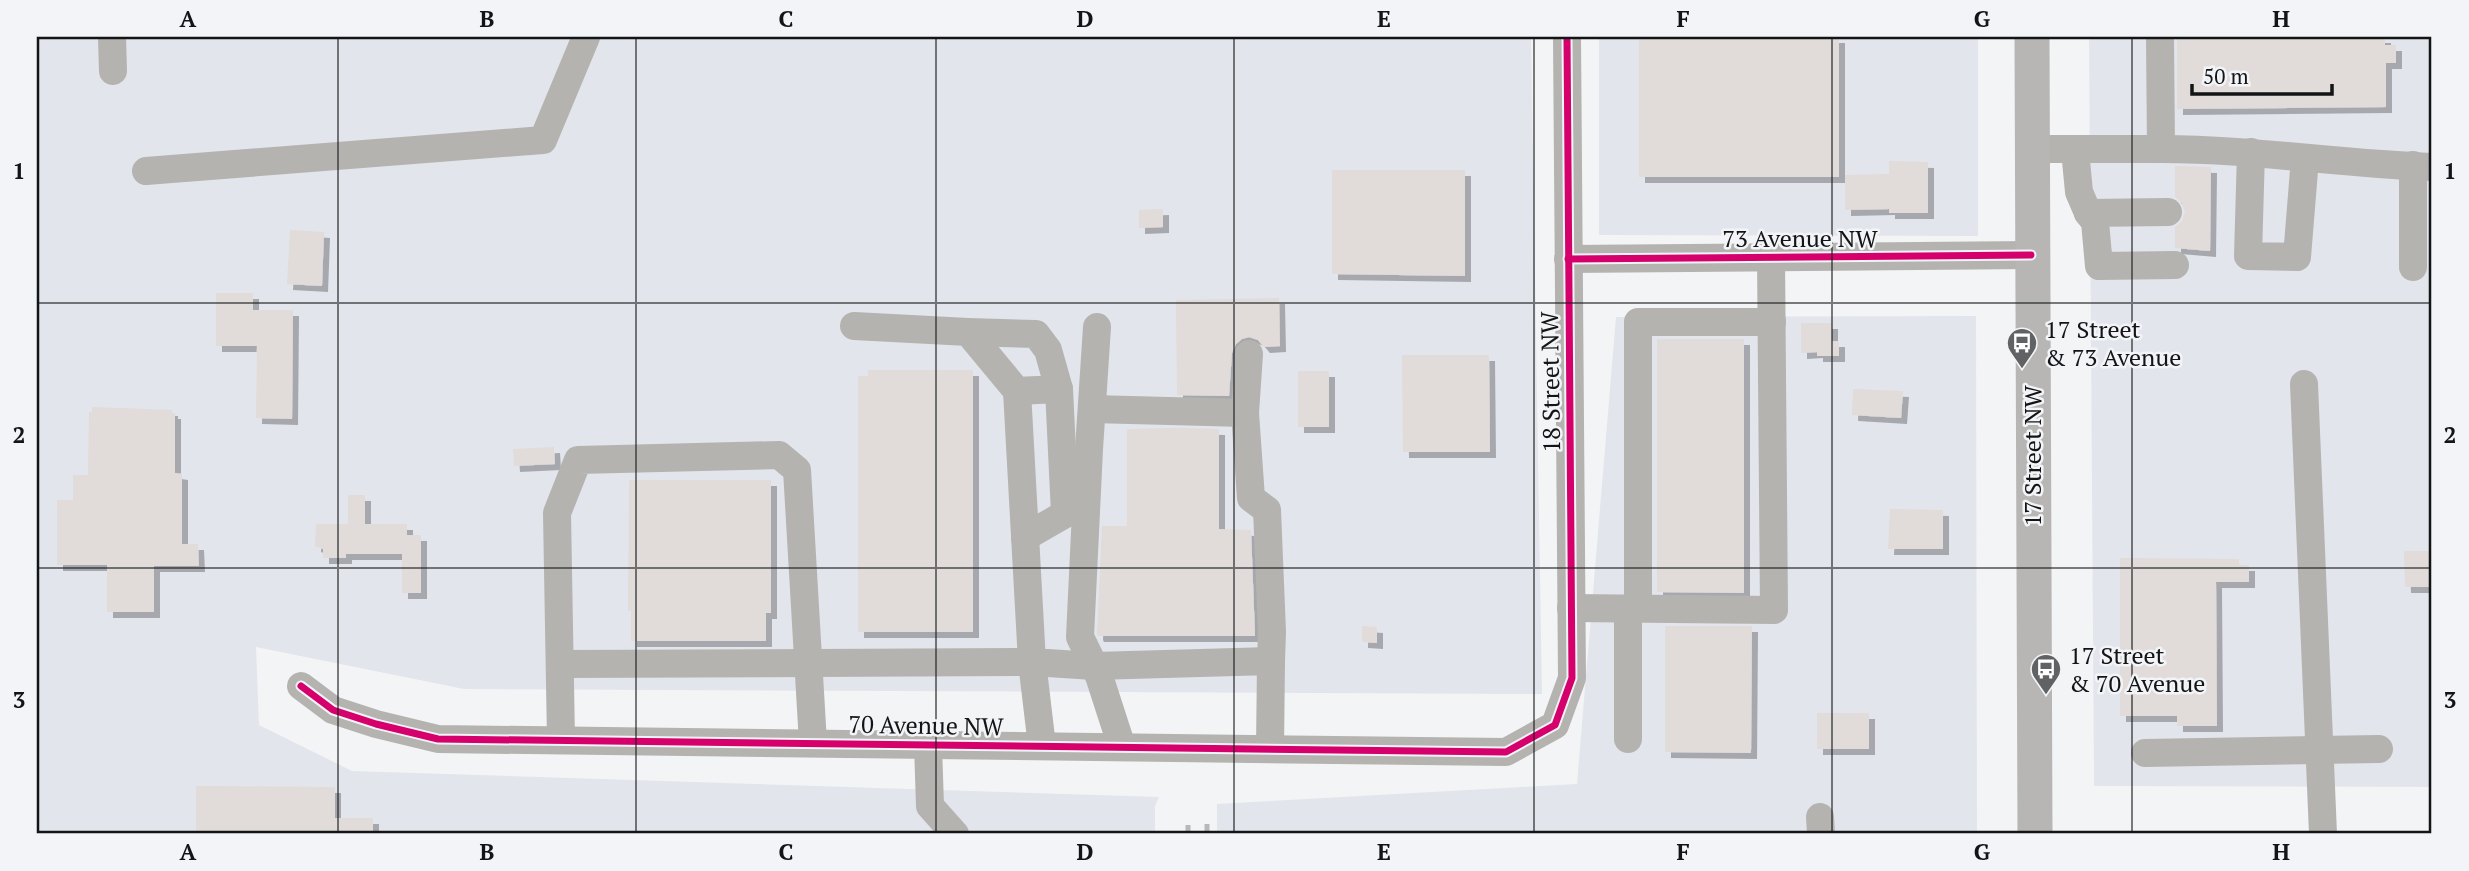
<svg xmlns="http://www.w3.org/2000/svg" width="2469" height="871" font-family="'PT Serif',serif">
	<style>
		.built { fill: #e2e5ec }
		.building { fill: #e1dbd9; filter: url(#shadow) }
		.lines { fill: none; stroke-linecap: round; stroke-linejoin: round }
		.minor { stroke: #b4b3b0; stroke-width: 28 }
		.major { stroke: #b7b6b4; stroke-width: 35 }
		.rail { stroke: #b8b8b6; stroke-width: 5; stroke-dasharray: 14 7; stroke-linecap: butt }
		.cycleway-casing { stroke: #f2f4f7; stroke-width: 11 }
		.cycleway { stroke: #d6006c; stroke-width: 7 }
		.grid { fill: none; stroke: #131415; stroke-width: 2; stroke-opacity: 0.55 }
		.labels { text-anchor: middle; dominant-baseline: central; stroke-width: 5; stroke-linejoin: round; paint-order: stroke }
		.street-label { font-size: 24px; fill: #131415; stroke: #f2f4f7 }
		.poi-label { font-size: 24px; fill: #131415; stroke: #f2f4f7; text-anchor: start }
		.neatline { fill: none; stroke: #131415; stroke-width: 2.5 }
		.grid-label { font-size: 23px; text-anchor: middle; font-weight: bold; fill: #131415 }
	</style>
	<defs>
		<filter id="shadow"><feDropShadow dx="6" dy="6" stdDeviation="0" flood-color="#0004"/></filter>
	</defs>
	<rect width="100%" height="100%" fill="#f3f4f6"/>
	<g class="built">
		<polygon points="37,37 1531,37 1542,694 464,689 256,647 259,725 352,771 1159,797 1155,806 1155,834 37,834"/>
		<polygon points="1599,37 1978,37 1978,236 1599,235"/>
		<polygon points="2089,37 2432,37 2432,787 2094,786"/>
		<polygon points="1976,316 1977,834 1217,834 1217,804 1577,784 1616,317"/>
	</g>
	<g class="building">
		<rect x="1639" y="37" width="200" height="140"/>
		<polygon points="2177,37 2385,37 2385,45 2396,45 2396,63 2386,63 2386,107 2177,109"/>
		<polygon points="1889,161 1928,162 1928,213 1889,213 1889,209 1845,210 1845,175 1889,174"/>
		<polygon points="2175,166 2211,167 2210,251 2175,248 2175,227 2182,221 2185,212 2182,203 2175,197"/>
		<polygon points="1332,170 1465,170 1465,276 1332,274"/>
		<polygon points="1163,209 1163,227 1139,228 1139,210"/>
		<polygon points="290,230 324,232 322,286 287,284"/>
		<polygon points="216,293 253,293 253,310 293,310 292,419 256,418 257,346 216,346"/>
		<polygon points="1279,298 1280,346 1264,347 1258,340 1249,337 1242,339 1236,344 1232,353 1229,396 1177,395 1176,300"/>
		<polygon points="1801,323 1832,323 1832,341 1839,341 1839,356 1817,356 1817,352 1801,353"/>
		<polygon points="1657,339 1744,339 1744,593 1657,592"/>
		<polygon points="1402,355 1489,355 1490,452 1403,452"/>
		<polygon points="868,370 973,370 973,632 858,632 858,376 868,376"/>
		<rect x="1298" y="371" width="31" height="56"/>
		<polygon points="1853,389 1903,391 1901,418 1852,415"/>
		<polygon points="92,407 172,410 172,413 175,413 175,473 182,474 182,544 198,544 199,566 154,566 154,612 107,612 107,565 57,565 57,500 73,500 73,475 88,475 89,412 92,412"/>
		<polygon points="1177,428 1219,429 1219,529 1251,530 1255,636 1098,636 1097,634 1102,526 1127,526 1127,429"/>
		<polygon points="554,447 555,464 514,466 513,449"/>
		<polygon points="629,480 771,480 771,613 766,613 766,641 631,641 631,611 628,611"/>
		<polygon points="348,495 365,495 365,524 407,524 407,535 421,535 421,593 402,593 402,554 346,554 346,558 323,558 323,549 315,546 316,524 348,524"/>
		<polygon points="1890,509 1943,510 1943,549 1888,549"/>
		<polygon points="2404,551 2430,551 2431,587 2405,587"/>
		<polygon points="2120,558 2239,559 2239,565 2249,565 2249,582 2216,582 2217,726 2177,726 2177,716 2120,716"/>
		<polygon points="1362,626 1377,627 1377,643 1362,642"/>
		<polygon points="1665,626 1752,626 1751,753 1665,752"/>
		<rect x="1817" y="713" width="52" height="36"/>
		<polygon points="196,786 335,787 335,818 373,818 373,834 196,834"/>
	</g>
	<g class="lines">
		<g class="minor">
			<polyline points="112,37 113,71"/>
			<polyline points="2032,149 2161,149 2160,37"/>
			<path d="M2161,149C2252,149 2342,164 2432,167"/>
			<polyline points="2075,150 2079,192 2088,213 2095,222 2099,266 2175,265"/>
			<polyline points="2251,152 2248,256 2297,257 2305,158"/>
			<polyline points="146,171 543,140 586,37"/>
			<polyline points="2088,213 2168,212"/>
			<polyline points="1568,259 2031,255"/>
			<polyline points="2413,267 2413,165"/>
			<polyline points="854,326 968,332 1017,391 1032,662 1094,666 1271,661 1270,749"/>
			<polyline points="1097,327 1089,449 1080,637 1099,676 1122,747"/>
			<polyline points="968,332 1036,334 1048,350 1059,389 1017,391"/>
			<polyline points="2304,384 2323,834"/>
			<polyline points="1092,409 1245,413 1251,498 1267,510 1272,632 1271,661"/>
			<polyline points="1245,413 1249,354"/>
			<polyline points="1025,537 1065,514 1059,389"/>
			<polyline points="1571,608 1774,610 1771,257"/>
			<polyline points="1628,608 1628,739"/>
			<polyline points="1638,608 1638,322 1772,322"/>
			<polyline points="560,664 1032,662 1042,746"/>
			<polyline points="301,686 333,710 376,724 438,739 1506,752 1555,725 1572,678 1567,37"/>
			<polyline points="561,740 557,513 578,460 779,455 797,470 813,743"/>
			<polyline points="928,745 930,806 955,834"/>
			<polyline points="2145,753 2379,749"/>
			<polyline points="1820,817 1821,834"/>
		</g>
		<polyline class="major" points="2032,37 2035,834"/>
		<g class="rail">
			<polyline points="1207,824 1207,834"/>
			<polyline points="1188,825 1188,834"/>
		</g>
		<g class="cycleway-casing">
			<g id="cycleway">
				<polyline points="1568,259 2031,255"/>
				<polyline points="301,686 333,710 376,724 438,739 1506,752 1555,725 1572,678 1567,37"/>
			</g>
		</g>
		<use href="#cycleway" class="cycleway"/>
	</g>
	<path class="grid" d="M338,37V834M636,37V834M936,37V834M1234,37V834M1534,37V834M1832,37V834M2132,37V834M37,303H2432M37,568H2432"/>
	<defs>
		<g id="bus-pin" transform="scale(1.575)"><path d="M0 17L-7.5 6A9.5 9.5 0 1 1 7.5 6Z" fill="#616264" stroke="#f2f4f7"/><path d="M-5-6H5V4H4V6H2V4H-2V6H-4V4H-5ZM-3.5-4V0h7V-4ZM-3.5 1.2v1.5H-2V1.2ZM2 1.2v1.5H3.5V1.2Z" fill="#fff"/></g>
	</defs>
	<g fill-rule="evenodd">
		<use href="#bus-pin" x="2022" y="343"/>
		<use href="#bus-pin" x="2046" y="669"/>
	</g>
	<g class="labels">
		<g class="street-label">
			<text x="1800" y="238">73 Avenue NW</text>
			<text transform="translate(1550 382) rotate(-91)">18 Street NW</text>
			<text transform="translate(2032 456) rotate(-90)">17 Street NW</text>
			<text transform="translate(926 725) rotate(1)">70 Avenue NW</text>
		</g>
		<g class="poi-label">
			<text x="2045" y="329">17 Street<tspan x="2045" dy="28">&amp; 73 Avenue</tspan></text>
			<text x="2069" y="655">17 Street<tspan x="2069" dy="28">&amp; 70 Avenue</tspan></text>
		</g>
	</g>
	<rect width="2469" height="871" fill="none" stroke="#f2f4f7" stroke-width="77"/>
	<path d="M2192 84v10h140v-10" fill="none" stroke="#131415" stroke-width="3.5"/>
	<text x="2203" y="84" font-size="21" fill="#131415" stroke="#f2f4f7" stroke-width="5" paint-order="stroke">50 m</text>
	<rect x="38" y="38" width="2392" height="794" class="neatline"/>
	<g class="grid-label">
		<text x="188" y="27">A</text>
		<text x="487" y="27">B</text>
		<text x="786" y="27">C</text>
		<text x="1085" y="27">D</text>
		<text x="1384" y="27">E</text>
		<text x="1683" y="27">F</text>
		<text x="1982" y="27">G</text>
		<text x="2281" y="27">H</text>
		<text x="19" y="179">1</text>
		<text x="2450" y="179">1</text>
		<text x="19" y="443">2</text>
		<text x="2450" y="443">2</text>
		<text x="19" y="708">3</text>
		<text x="2450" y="708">3</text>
		<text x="188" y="860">A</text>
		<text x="487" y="860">B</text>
		<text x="786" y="860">C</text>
		<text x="1085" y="860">D</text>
		<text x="1384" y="860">E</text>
		<text x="1683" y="860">F</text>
		<text x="1982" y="860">G</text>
		<text x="2281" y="860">H</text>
	</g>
</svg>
